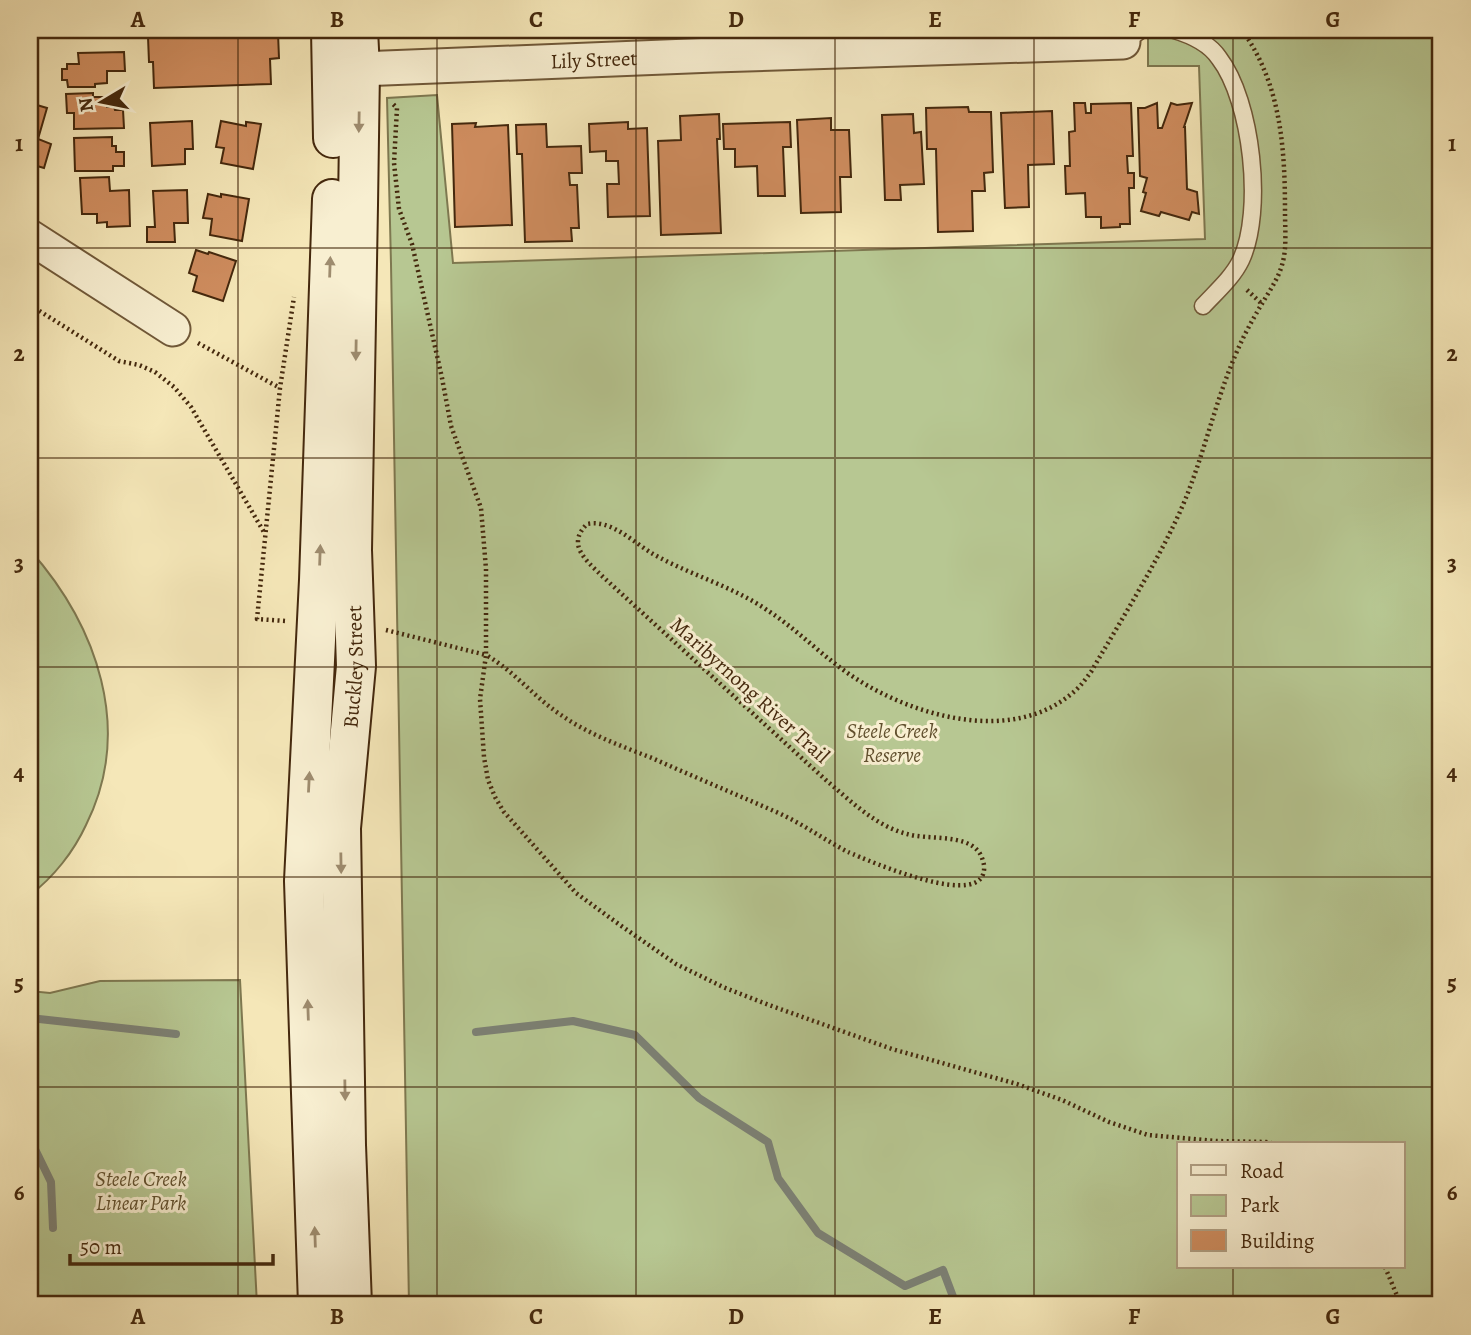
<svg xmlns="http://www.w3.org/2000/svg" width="1471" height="1335" font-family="Alegreya,serif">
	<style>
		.green { fill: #b7c792; stroke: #7e7850; stroke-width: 2; fill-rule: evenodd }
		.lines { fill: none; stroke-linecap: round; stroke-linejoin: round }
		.stream { stroke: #7c8175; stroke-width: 8 }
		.building { fill: #ce8c5e; stroke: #44280d; stroke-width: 2 }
		.lane-casing { stroke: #705838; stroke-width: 19 }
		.street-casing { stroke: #705838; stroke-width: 37 }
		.secondary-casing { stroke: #44280d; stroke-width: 42 }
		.path { stroke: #44280d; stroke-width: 4.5; stroke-dasharray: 2 3.5; stroke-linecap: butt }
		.lane { stroke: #f8efd1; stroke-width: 16 }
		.street { stroke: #f8efd1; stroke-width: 33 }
		.secondary { stroke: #f8efd1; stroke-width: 38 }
		.oneway { fill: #9e8c6f }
		.grid { fill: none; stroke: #44280d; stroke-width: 2; stroke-opacity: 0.55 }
		.labels { text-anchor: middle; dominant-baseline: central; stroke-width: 6; stroke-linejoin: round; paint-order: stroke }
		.street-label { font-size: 21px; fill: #44280d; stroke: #f8efd1 }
		.park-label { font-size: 21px; font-style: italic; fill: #61502e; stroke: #f8efd1 }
		.neatline { fill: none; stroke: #44280d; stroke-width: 2.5 }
		.grid-label { font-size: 23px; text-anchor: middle; font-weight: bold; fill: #44280d }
	</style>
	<rect width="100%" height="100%" fill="#f5e7b8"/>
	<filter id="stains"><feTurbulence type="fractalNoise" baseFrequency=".00286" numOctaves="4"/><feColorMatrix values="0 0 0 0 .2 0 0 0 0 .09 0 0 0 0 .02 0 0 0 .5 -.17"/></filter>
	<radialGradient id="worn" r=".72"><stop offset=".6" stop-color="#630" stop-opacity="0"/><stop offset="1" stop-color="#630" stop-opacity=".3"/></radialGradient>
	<g class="green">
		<path d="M1148,30H1441V1305H409L391,264L387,98L437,95L453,263L1205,239L1199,66H1148ZM1179,1144H1403V1267H1179Z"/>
		<path d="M30,550C97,626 134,729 86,825C74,851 54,877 30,895Z"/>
		<polygon points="240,980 257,1305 30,1305 30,991 50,993 100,981"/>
	</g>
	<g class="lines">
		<g class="stream">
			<polyline points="30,1018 176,1034"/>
			<polyline points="476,1032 573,1021 635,1035 699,1098 768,1142 778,1178 818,1233 905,1286 943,1270 955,1302 959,1305"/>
			<polyline points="30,1139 51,1182 53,1228"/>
		</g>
	</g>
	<g class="building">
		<polygon points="278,33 279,58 270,59 271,84 154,88 153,62 149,62 148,37"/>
		<polygon points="124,52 125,71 107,71 107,83 95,84 95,87 68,87 67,80 62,80 62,69 67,69 67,64 79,64 78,53"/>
		<polygon points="93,93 93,97 107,97 107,107 114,107 115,110 123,110 124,128 74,129 74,113 67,113 66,94"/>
		<polygon points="30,103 47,108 38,139 51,144 44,168 30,164"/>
		<polygon points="1074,103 1085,103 1086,113 1091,113 1091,104 1131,103 1133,156 1127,156 1128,173 1134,173 1134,188 1129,188 1130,224 1120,224 1120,227 1101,228 1101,217 1086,217 1085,193 1066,194 1065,166 1070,166 1069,132 1075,131"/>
		<polygon points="1157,103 1158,128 1162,128 1171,103 1177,105 1192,103 1184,127 1185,127 1187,189 1197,192 1199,214 1192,212 1189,220 1161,212 1159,216 1141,211 1146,193 1143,192 1147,178 1140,176 1138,108 1145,108"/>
		<polygon points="968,107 969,112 991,112 993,172 984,173 985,191 972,191 973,231 938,232 936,149 927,149 926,108"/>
		<polygon points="1052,111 1054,164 1028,165 1029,207 1005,208 1001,113"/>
		<polygon points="719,114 720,139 717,139 721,233 661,235 658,141 681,140 680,116"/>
		<polygon points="913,114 914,133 921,132 924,184 900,185 901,200 885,200 882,115"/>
		<polygon points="831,118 831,130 849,130 851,177 840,177 841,212 801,213 797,120"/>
		<polygon points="192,121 193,149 185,149 185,164 152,166 150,123"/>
		<polygon points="221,121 246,126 246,122 261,124 253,169 221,163 224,148 216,147"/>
		<polygon points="628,122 628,129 647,128 650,216 608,217 607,184 619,184 618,161 606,161 606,151 590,152 589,124"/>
		<polygon points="790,122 791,147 783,147 785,196 758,196 757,166 735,167 735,149 724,149 723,124"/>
		<polygon points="476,123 475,127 508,125 512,225 455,227 452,124"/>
		<polygon points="546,124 547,147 581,146 582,173 569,173 570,185 577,185 579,228 571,228 572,241 525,242 522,154 517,154 516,125"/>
		<polygon points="112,137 112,146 116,146 116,152 124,152 124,166 113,166 113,171 75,171 74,138"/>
		<polygon points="109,177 110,191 129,190 130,226 107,227 107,222 97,223 97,214 82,214 80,178"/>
		<polygon points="187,190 188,223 174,223 175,242 147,242 147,227 155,227 153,191"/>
		<polygon points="208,194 221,197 221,194 249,199 242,241 210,235 212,219 203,218"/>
		<polygon points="196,250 208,254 209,252 236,261 223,301 193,291 197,276 189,273"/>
	</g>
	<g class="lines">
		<g class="lane-casing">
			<g id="lane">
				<path d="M1174,30C1191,35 1209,43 1219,58C1252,101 1264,211 1241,260C1233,277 1216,292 1203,306"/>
				<polyline points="1123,42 1141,30"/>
			</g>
		</g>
		<g class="street-casing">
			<g id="street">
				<path id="s1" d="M360,69L714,55L1123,42"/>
				<polyline points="30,237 173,329"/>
			</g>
		</g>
		<g class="secondary-casing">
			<g id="secondary">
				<polyline points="331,30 333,138"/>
				<polyline points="318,1305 304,881 319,580 332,199"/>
				<path id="s2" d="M352,1305L346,1145L341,828L356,666L352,550L358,205L360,69L358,30"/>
			</g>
		</g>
		<g class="path">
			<path d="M1242,30C1281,84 1285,148 1285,212C1285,229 1287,249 1282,265C1278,279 1270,290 1263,302C1254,317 1245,333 1238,349C1214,403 1203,461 1179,514C1154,568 1121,620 1091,672C1087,677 1083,683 1078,688C1018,746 917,718 855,678C824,658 798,630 767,610C732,586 690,575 653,554C633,542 611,519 587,524C566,545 586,560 602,576L828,782C852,802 876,826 907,834C928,840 964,834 978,851C981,854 983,860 984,865C989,914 867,860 848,852C823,839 800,822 774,811C733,793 692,776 652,758C621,746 588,734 561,715C534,697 514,671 486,655L480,699L484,757L488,780L495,797L504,812L576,893L620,925L676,964L723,987L769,1005L892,1049L1017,1084L1062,1100L1109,1122L1148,1135L1216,1141L1266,1142L1275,1144"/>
			<polyline points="1247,290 1262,304"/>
			<polyline points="30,305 119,361 139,365 155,372 174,387 191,407 265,534"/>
			<polyline points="198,343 280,388"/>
			<polyline points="285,621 257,619 280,388 294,297"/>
			<polyline points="386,630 486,655 486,569 481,508 451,426 442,378 412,244 399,209 394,163 397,108 392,103"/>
			<polyline points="1385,1267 1401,1305"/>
		</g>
		<use href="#lane" class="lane"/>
		<use href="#street" class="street"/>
		<use href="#secondary" class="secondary"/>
	</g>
	<defs><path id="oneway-solid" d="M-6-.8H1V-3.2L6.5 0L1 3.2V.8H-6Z" transform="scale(1.75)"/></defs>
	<g class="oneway">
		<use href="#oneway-solid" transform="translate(359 122) rotate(91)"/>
		<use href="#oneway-solid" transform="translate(330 267) rotate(-88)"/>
		<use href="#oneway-solid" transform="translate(356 350) rotate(91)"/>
		<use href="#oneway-solid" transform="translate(320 555) rotate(-88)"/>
		<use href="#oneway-solid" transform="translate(309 782) rotate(-87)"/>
		<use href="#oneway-solid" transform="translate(341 863) rotate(89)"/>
		<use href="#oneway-solid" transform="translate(308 1010) rotate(-92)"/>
		<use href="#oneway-solid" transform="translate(345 1090) rotate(89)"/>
		<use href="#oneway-solid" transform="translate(315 1237) rotate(-92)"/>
	</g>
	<path class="grid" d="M238,30V1305M437,30V1305M636,30V1305M835,30V1305M1034,30V1305M1233,30V1144M30,248H1441M30,458H1441M30,667H1441M30,877H1441M30,1087H1441M1233,1267V1305"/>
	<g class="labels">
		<g class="street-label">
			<text stroke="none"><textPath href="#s1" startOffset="234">Lily Street</textPath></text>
			<text stroke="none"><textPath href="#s2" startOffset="639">Buckley Street</textPath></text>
			<text transform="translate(750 690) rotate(42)">Maribyrnong River Trail</text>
		</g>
		<g class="park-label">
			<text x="892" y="731">Steele Creek<tspan x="892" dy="24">Reserve</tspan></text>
			<text x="141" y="1179">Steele Creek<tspan x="141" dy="24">Linear Park</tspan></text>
		</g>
	</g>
	<rect width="1471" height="1335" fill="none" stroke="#f5e7b8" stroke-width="77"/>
	<rect x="1177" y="1142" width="228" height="126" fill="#f8efd1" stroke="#b09f83" stroke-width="2"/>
	<rect x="1191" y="1165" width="35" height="10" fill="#f8efd1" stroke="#b09f83" stroke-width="2"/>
	<text x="1240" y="1178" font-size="21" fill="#44280d">Road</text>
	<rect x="1191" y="1195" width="35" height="21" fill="#b7c792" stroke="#b09f83" stroke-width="2"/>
	<text x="1240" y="1212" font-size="21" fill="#44280d">Park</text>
	<rect x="1191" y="1230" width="35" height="21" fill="#ce8c5e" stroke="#b09f83" stroke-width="2"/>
	<text x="1240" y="1248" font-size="21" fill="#44280d">Building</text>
	<g transform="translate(102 102) rotate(260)" stroke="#f8efd1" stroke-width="5" paint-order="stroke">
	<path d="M0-5L12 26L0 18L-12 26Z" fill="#44280d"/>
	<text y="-10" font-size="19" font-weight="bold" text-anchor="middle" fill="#44280d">N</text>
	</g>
	<path d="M70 1254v10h203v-10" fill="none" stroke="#44280d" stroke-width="3.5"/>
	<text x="80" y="1254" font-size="21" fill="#44280d" stroke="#f8efd1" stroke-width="5" paint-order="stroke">50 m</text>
	<rect x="38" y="38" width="1394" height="1258" class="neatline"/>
	<g class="grid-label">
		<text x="138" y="27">A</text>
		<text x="337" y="27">B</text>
		<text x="536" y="27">C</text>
		<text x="736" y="27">D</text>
		<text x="935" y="27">E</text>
		<text x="1134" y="27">F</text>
		<text x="1333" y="27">G</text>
		<text x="19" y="151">1</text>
		<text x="1452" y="151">1</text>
		<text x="19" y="361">2</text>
		<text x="1452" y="361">2</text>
		<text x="19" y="571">3</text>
		<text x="1452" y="571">3</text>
		<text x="19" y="780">4</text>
		<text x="1452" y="780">4</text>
		<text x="19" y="990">5</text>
		<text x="1452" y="990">5</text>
		<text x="19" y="1200">6</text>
		<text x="1452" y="1200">6</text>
		<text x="138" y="1324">A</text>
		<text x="337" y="1324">B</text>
		<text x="536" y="1324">C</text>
		<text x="736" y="1324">D</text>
		<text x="935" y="1324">E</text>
		<text x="1134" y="1324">F</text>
		<text x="1333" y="1324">G</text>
	</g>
	<rect width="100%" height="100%" filter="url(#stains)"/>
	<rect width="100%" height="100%" fill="url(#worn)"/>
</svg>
